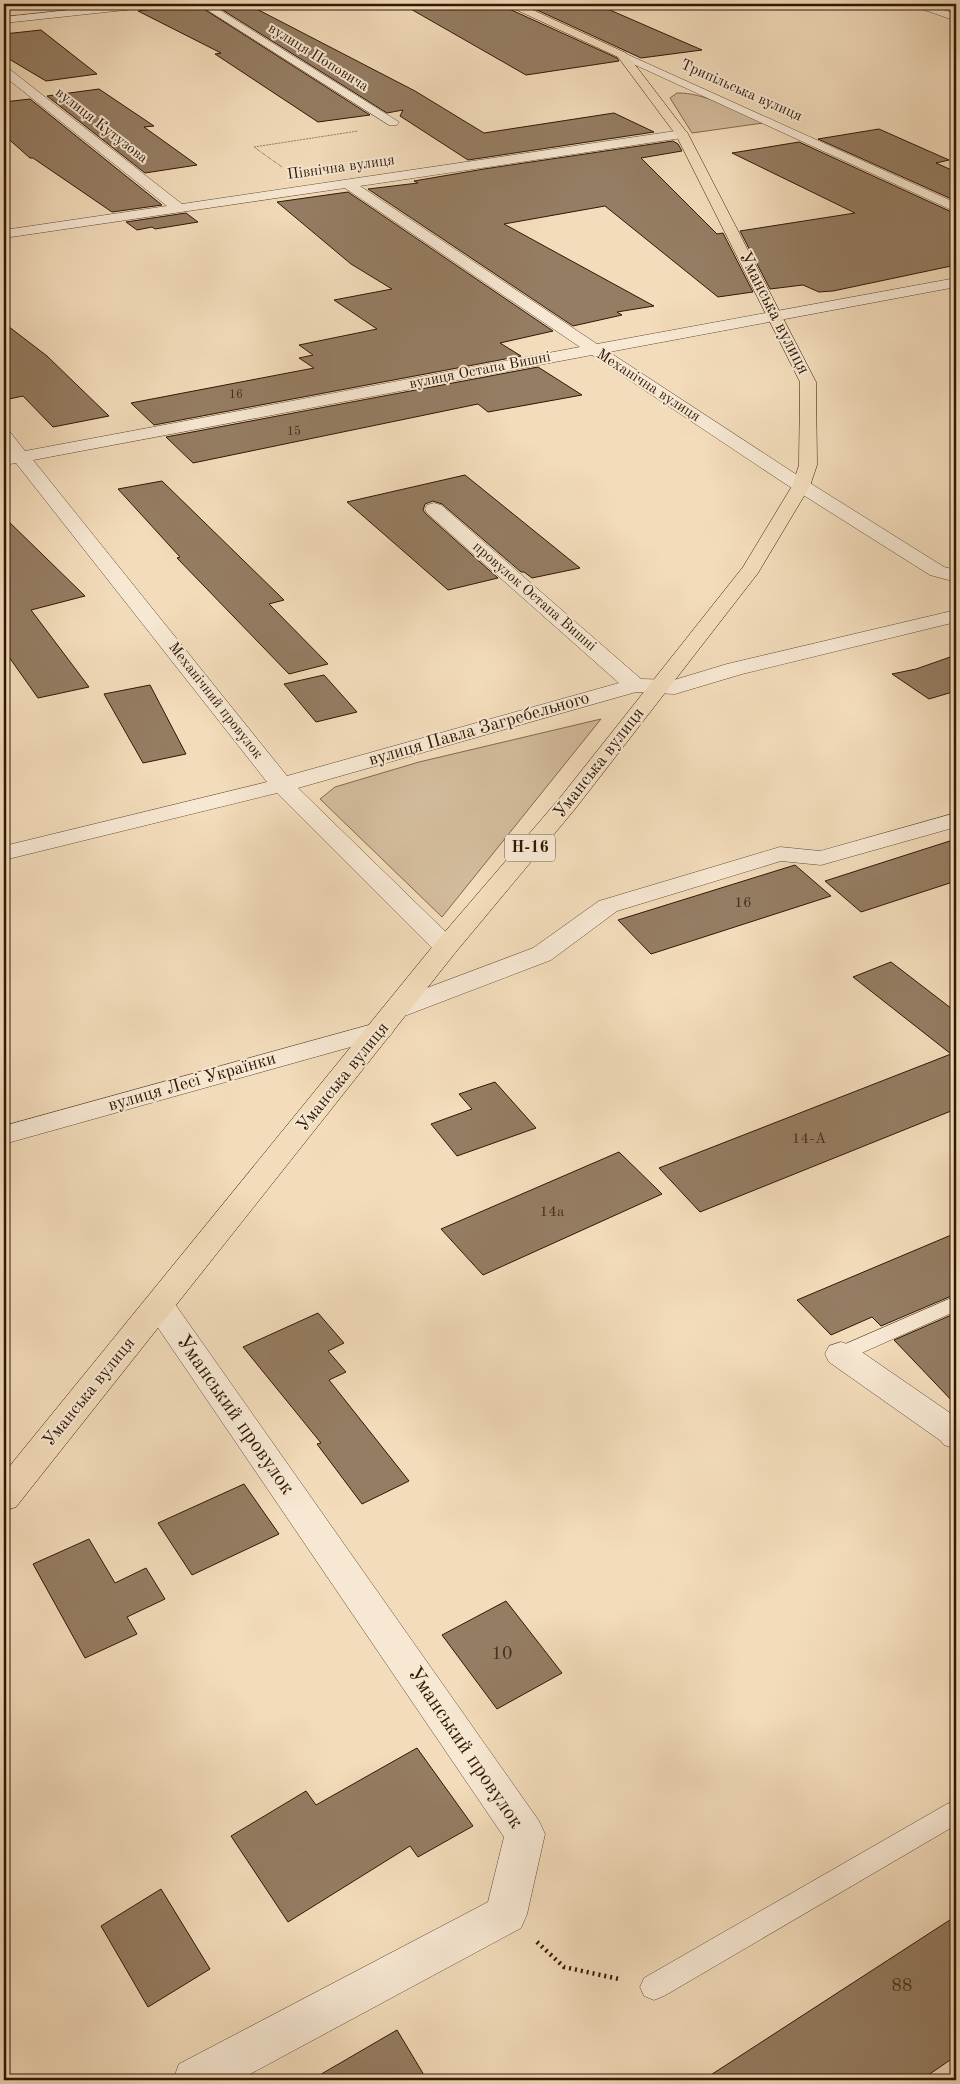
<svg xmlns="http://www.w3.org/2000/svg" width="960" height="2084" font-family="'Old Standard TT',serif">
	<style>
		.green { fill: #d2bb9c; stroke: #816950 }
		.building { fill: #957d63; stroke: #301703 }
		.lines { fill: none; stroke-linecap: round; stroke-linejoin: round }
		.lane-casing { stroke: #614831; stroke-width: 1 }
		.street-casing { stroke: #614831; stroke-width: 1 }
		.primary-casing { stroke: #301703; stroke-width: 1 }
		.path-far1 { stroke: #301703; stroke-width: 1; stroke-dasharray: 0.5 1; stroke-linecap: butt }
		.path { stroke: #301703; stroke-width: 4.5; stroke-dasharray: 2 4; stroke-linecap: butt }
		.lane { fill: #f7e8d3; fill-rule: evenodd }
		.street { fill: #f7e8d3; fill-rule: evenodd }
		.primary { fill: #f3dcbb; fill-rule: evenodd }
		.labels { text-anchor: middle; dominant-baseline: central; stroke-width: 4; stroke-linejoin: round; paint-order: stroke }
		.far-number-label { font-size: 12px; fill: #49301b }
		.far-street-label { font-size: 15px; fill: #301703; stroke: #f7e8d3 }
		.number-label { font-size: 15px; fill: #49301b }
		.shield { fill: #f7e8d3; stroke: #6c5641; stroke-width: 1 }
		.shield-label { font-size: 16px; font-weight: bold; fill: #301703 }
		.street-label { font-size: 18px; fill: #301703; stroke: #f7e8d3 }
		.near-number-label { font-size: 18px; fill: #49301b }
		.near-street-label { font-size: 21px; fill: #301703; stroke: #f7e8d3 }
	</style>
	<rect width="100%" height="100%" fill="#f3dcbb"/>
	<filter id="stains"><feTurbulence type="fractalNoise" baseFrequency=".004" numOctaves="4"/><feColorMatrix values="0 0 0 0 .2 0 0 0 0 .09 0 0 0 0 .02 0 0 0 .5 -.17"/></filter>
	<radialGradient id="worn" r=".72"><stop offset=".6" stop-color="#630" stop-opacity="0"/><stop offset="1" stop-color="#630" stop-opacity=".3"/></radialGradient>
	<g class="green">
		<path d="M677,93C704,92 738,112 763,123L692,133L670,98Z"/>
		<polygon points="601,719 442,917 320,799 335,787 419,762"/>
	</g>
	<g class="building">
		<polygon points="160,4 196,4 370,115 318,122 215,54 221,53 138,11 153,9"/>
		<polygon points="213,4 247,4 415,91 484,133 614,113 654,132 468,160 400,116 403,110 387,113"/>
		<polygon points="402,4 505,4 507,8 617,58 619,61 526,75"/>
		<polygon points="524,4 596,4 702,50 641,58"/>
		<polygon points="41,30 97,74 46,81 4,56 4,34"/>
		<polygon points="99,89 154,126 144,127 197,165 145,173 47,96"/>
		<polygon points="30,99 162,205 112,212 33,158 30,158 4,135 4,102"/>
		<polygon points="879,129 949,160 936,163 956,172 956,201 818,139"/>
		<polygon points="673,141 678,144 682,151 641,158 717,234 723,233 753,292 718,297 605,206 504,224 654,306 617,312 622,315 573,326 368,189 418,183 414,181 484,169"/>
		<polygon points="799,142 956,214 956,265 833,291 819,292 803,285 770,289 740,231 855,213 732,153"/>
		<polygon points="348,192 553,331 500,343 521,356 154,425 131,403 314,368 299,358 313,355 299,345 377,329 334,300 392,289 351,264 277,202"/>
		<polygon points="186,213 198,222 155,229 152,227 137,230 126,222"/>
		<polygon points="4,323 47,356 109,416 53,427 23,396 4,400"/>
		<polygon points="538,367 582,395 488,412 478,404 193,463 166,437"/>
		<polygon points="465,475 580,568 532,578 524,572 521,572 442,504 433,501 425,504 423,510 426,514 498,578 448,590 347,502"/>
		<polygon points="162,481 284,600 269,604 328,664 289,674 177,558 180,557 118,489"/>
		<polygon points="4,517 85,596 31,610 89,687 38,698 4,650"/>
		<polygon points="956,655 956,691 929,699 892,674 916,669"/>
		<polygon points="324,675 357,712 316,722 284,684"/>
		<polygon points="150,685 186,754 143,763 104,694"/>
		<polygon points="956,839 956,881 861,912 825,881"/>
		<polygon points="795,865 831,896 651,954 618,920"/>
		<polygon points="891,962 956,1012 956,1109 700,1212 659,1168 951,1054 853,977"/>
		<polygon points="495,1082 536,1128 457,1156 431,1124 472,1109 459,1094"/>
		<polygon points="619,1152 662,1194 483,1275 441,1229"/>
		<polygon points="956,1233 956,1294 881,1326 872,1317 831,1335 797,1300"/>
		<polygon points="318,1313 344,1343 328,1351 346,1372 329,1380 409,1481 362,1504 317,1444 321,1443 243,1347"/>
		<polygon points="956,1313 956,1405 894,1340"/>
		<polygon points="244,1484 279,1534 192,1575 158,1523"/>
		<polygon points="89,1539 115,1583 146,1568 165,1599 127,1617 137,1634 85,1658 33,1564"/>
		<polygon points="506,1601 562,1673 497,1709 442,1635"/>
		<polygon points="417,1748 473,1826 418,1857 410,1846 288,1922 231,1836 306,1791 316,1805"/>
		<polygon points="161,1889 210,1969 148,2007 101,1926"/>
		<polygon points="956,1916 956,2056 921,2080 703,2080"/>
		<polygon points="397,2030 427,2080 311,2080"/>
	</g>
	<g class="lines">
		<g class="lane-casing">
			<g id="lane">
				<polygon points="956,1296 956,1311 848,1359 841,1362 834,1359 831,1354 834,1349"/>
				<polygon points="956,1801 956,1825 664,1996 654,2000 644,1996 640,1987 644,1978 947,1804"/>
			</g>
		</g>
		<g class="street-casing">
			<g id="street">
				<polygon points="126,4 158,4 153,7 4,23 4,17"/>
				<polygon points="198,4 210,4 399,122 397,125 389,125"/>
				<polygon points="912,4 926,4 956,14 956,21 913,6"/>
				<polygon points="622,52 956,203 956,212 618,57 616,55"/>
				<polygon points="4,66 8,68 182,204 682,130 686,131 688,134 682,138 360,186 597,344 956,278 956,287 609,352 794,473 944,567 956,570 956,582 930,575 781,481 592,355 33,460 287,776 619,683 427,513 425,509 427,505 434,503 441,505 641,679 674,680 727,664 956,610 956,622 742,674 675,694 636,692 298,788 455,941 459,947 455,953 446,955 437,953 277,793 4,860 4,846 267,782 16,463 4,465 4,455 9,454 4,447 4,431 10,432 25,451 580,347 345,188 4,238 4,230 167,206 4,76"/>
				<polygon points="956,813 956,827 821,865 781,861 617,911 551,960 407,1015 397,1017 387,1015 384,1009 387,1003 533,948 599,901 780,847 820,851"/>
				<polygon points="380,1022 390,1024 394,1030 390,1036 4,1144 4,1126"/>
				<polygon points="159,1294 170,1297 539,1821 545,1834 527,1914 521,1928 239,2080 173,2080 179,2064 488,1902 504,1837 148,1313 143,1305 148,1297"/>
				<polygon points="841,1342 853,1346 956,1417 956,1449 944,1445 941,1441 829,1362 825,1354 829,1346"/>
			</g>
		</g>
		<g class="primary-casing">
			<polygon id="primary" points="507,4 520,4 626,53 688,134 816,382 817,465 810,486 758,573 575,809 455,953 16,1507 4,1511 4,1473 437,941 559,799 743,567 792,486 799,465 800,382 676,135 618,57 508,6"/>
		</g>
		<polyline class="path-far1" points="282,167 254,147 358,131"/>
		<polyline class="path" points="537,1942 564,1967 619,1979"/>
		<use href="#lane" class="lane"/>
		<use href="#street" class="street"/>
		<use href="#primary" class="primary"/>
	</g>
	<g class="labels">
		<g class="far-number-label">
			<text x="236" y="395">16</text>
			<text x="294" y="432">15</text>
		</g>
		<g class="far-street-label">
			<text transform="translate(318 58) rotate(32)">вулиця Поповича</text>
			<text transform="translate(741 91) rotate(24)">Трипільська вулиця</text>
			<text transform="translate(101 126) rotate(38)">вулиця Кутузова</text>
			<text transform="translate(341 168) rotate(-8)">Північна вулиця</text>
			<text transform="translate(480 371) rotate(-11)">вулиця Остапа Вишні</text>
			<text transform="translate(648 386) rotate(33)">Механічна вулиця</text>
			<text transform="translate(534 597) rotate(41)">провулок Остапа Вишні</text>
			<text transform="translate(215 701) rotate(52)">Механічний провулок</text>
		</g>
		<g class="number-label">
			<text x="743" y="903">16</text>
			<text x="809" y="1139">14-А</text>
			<text x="552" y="1212">14а</text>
		</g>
		<rect class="shield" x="505" y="834.5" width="50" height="27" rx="4"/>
		<g class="shield-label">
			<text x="530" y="848">Н-16</text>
		</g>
		<g class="street-label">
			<text transform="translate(774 313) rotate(63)">Уманська вулиця</text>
			<text transform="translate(479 729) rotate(-16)">вулиця Павла Загребельного</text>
			<text transform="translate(599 763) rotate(-52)">Уманська вулиця</text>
			<text transform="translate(343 1077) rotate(-51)">Уманська вулиця</text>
			<text transform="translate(192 1082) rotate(-16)">вулиця Лесі Українки</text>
			<text transform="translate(89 1392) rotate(-51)">Уманська вулиця</text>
		</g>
		<g class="near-number-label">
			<text x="502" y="1654">10</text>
			<text x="902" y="1986">88</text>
		</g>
		<g class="near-street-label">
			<text transform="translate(235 1415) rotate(55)">Уманський провулок</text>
			<text transform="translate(465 1748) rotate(56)">Уманський провулок</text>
		</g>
	</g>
	<rect width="960" height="2084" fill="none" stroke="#f3dcbb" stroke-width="20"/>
	<rect x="5" y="5" width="950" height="2074" fill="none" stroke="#301703" stroke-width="2.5"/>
	<rect x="10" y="10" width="940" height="2064" fill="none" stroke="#301703"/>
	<rect width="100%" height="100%" filter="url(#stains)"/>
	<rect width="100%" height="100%" fill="url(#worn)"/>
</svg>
